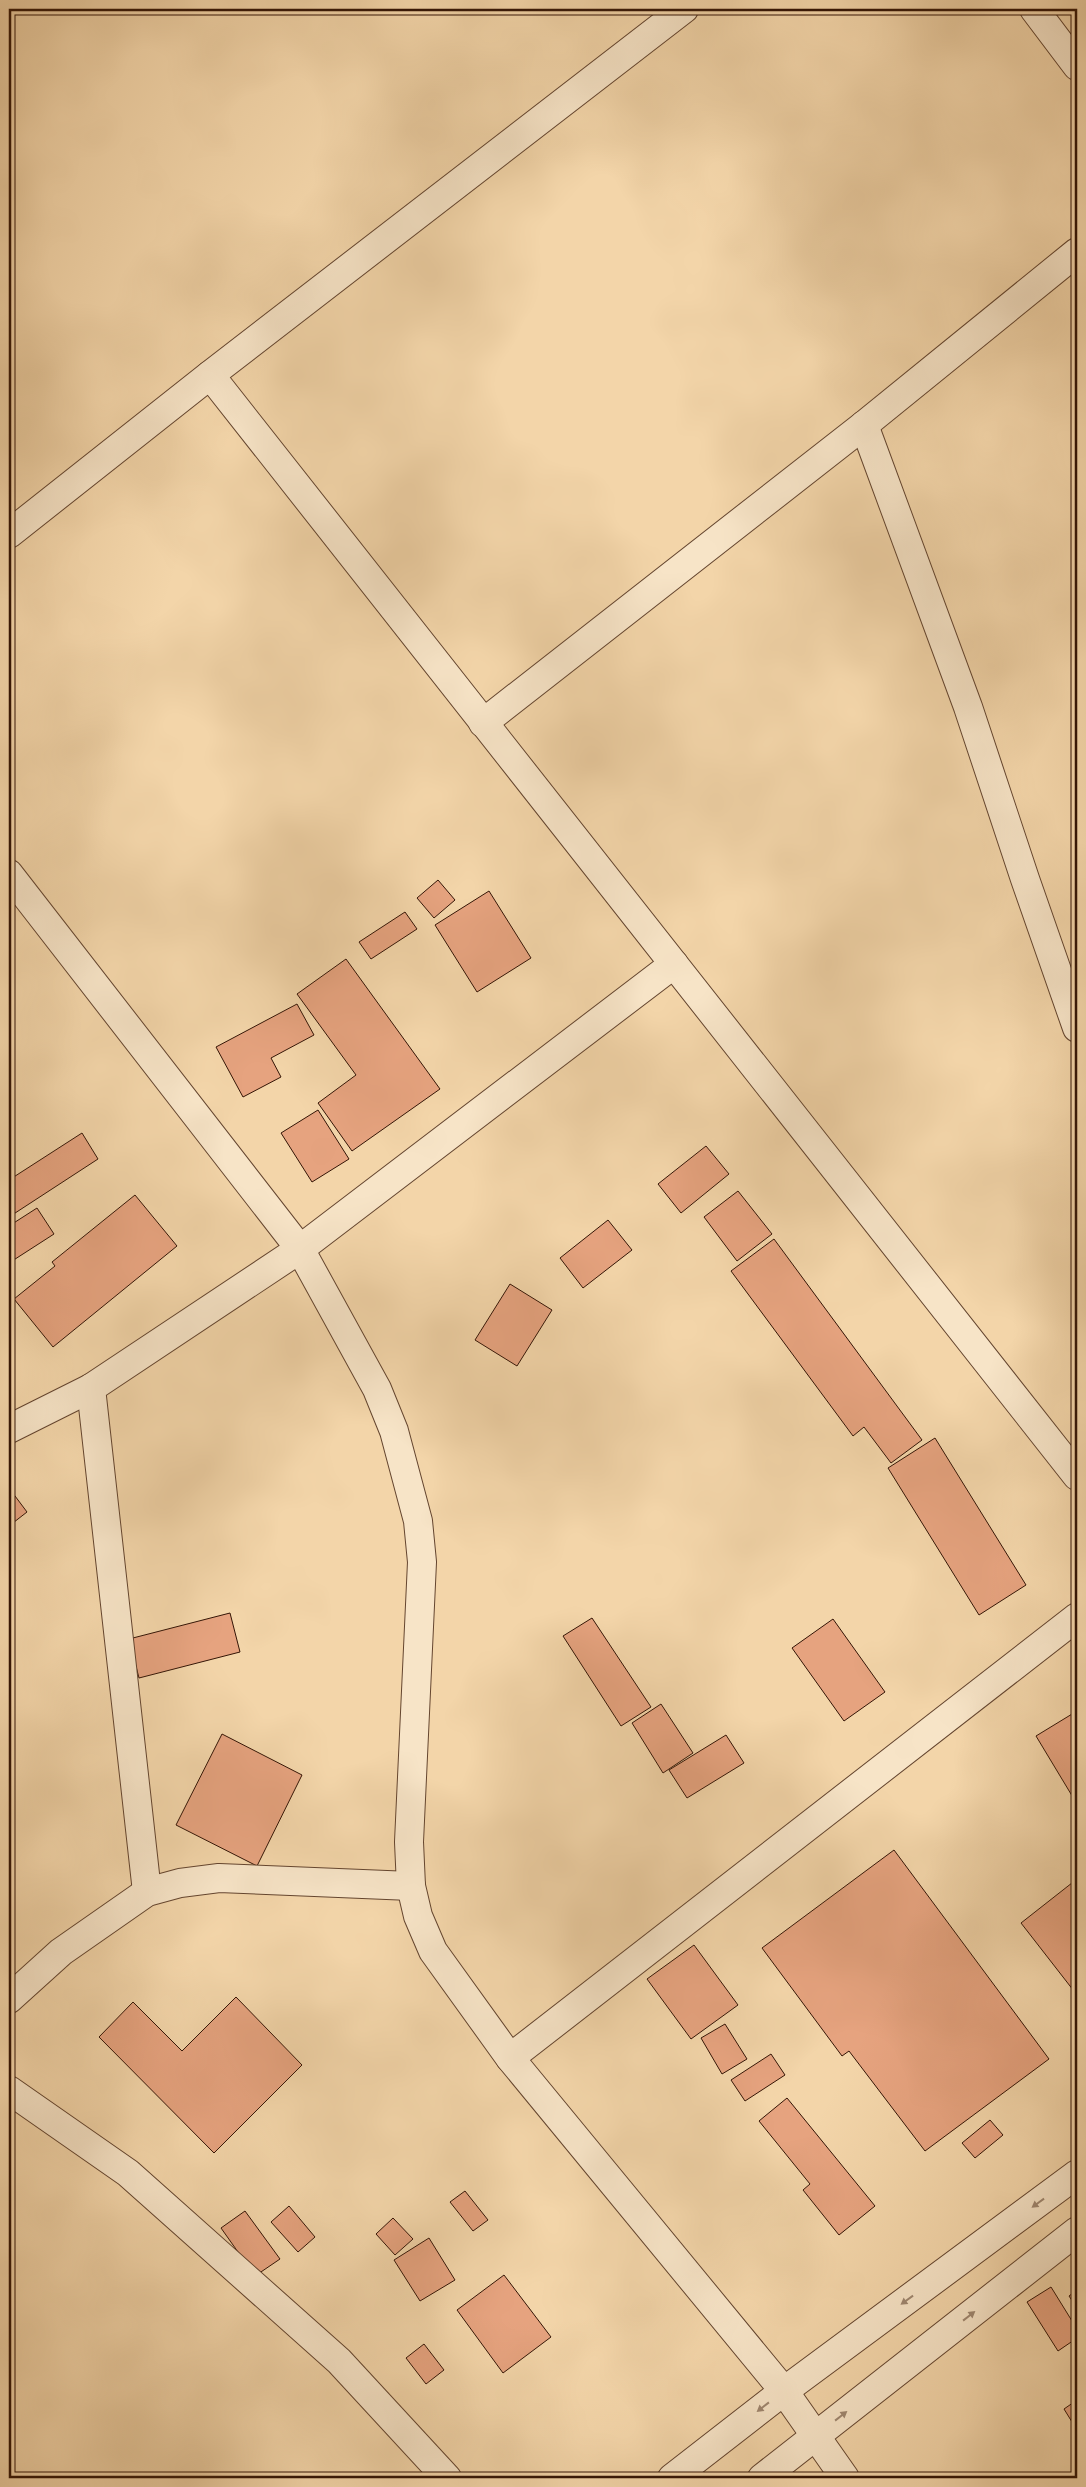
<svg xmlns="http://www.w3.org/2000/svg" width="1086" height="2487" font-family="'IM FELL Great Primer',serif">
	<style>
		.building { fill: #e6a37f; stroke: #341506 }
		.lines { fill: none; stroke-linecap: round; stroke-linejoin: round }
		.minor-casing { stroke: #64452f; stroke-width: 30 }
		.minor { stroke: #f7e4c7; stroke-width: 28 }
		.oneway { fill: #9f8770 }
	</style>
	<rect width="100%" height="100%" fill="#f3d5a9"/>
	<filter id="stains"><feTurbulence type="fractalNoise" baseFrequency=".004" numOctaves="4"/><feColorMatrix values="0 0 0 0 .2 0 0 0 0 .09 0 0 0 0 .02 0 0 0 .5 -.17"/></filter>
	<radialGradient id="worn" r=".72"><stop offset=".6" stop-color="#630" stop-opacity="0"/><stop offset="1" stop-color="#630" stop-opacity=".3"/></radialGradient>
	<g class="building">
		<polygon points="438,880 455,900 434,918 417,898"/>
		<polygon points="489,891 531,958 477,992 435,925"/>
		<polygon points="405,912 417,929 371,959 359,942"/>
		<polygon points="346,959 440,1089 352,1151 318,1103 356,1075 297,994"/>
		<polygon points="297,1004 314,1035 271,1058 281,1077 243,1097 216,1047"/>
		<polygon points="318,1110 349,1159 312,1182 281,1133"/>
		<polygon points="82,1133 98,1159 9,1217 9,1180"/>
		<polygon points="706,1146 729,1174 681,1213 658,1184"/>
		<polygon points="738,1191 772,1234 737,1261 704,1217"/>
		<polygon points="135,1195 177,1246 53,1347 14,1299 55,1266 52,1262"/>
		<polygon points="37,1208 54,1234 9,1263 9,1226"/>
		<polygon points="608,1220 632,1250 583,1288 560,1258"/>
		<polygon points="774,1239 922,1440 891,1463 864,1427 853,1436 731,1271"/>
		<polygon points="510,1284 552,1310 517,1366 475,1340"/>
		<polygon points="935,1438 1026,1585 979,1615 888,1468"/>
		<polygon points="9,1488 27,1512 9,1526"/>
		<polygon points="230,1613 240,1652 139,1678 129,1639"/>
		<polygon points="592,1618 651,1707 621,1726 563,1636"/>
		<polygon points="833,1619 885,1692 844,1721 792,1648"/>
		<polygon points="661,1704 693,1753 663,1773 632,1723"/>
		<polygon points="1077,1711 1077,1804 1036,1736"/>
		<polygon points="222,1734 302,1775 257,1866 176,1825"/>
		<polygon points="726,1735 744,1763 687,1798 669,1770"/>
		<polygon points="894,1850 1049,2059 925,2151 849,2051 842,2056 762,1948"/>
		<polygon points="1077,1879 1077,1995 1021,1923"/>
		<polygon points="694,1945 738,2005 691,2039 647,1979"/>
		<polygon points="236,1997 302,2065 214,2153 99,2037 133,2002 182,2051"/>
		<polygon points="725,2024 747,2059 722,2074 701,2038"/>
		<polygon points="771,2054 785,2075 745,2101 731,2080"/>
		<polygon points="787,2098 875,2206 839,2235 803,2190 810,2184 759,2121"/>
		<polygon points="990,2120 1003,2135 975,2158 962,2143"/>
		<polygon points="465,2191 488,2220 473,2231 450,2202"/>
		<polygon points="289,2206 315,2237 298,2252 271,2222"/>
		<polygon points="245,2211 280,2259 255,2276 221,2228"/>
		<polygon points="393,2218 413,2239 395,2255 376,2234"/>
		<polygon points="429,2238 455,2280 420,2301 394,2260"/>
		<polygon points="504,2275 551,2337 503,2373 457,2310"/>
		<polygon points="1051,2287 1077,2329 1077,2338 1058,2351 1027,2302"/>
		<polygon points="1077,2290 1077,2308 1069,2296"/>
		<polygon points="424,2344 444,2370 426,2384 406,2358"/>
		<polygon points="1077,2400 1077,2430 1064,2409"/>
	</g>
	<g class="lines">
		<g class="minor-casing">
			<g id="minor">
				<polyline points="1034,9 1077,66"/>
				<polyline points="210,375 1077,1476"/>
				<polyline points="864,425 968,707 1025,879 1077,1028"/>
				<polyline points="9,534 210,375 684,9"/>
				<polyline points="483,723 864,425 1077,252"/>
				<polyline points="9,874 300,1249 377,1389 394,1431 418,1521 422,1562 409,1842 411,1886 418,1916 433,1951 510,2058 784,2391 845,2478"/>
				<polyline points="91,1388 147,1892"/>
				<polyline points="9,1429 91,1388 300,1249 674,964"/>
				<polyline points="9,1999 61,1952 147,1892 180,1883 219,1878 411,1886"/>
				<polyline points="510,2058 1077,1617"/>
				<polyline points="9,2090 128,2173 339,2361 447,2478"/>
				<polyline points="672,2478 784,2391 1077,2174"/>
				<polyline points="762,2478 1077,2231"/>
			</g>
		</g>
		<use href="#minor" class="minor"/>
	</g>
	<defs><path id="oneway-solid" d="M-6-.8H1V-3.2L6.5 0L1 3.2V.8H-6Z" transform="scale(1.25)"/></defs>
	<g class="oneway">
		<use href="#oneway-solid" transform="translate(1038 2203) rotate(144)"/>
		<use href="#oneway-solid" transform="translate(907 2300) rotate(144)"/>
		<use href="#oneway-solid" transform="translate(969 2316) rotate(-38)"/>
		<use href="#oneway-solid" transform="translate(763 2407) rotate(142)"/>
		<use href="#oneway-solid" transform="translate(841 2416) rotate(-38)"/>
	</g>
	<rect width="1086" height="2487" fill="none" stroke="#f3d5a9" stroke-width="30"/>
	<rect x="10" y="10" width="1066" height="2467" fill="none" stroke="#341506" stroke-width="2.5"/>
	<rect x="15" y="15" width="1056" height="2457" fill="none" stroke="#341506"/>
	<rect width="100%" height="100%" filter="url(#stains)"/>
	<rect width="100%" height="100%" fill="url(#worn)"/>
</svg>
